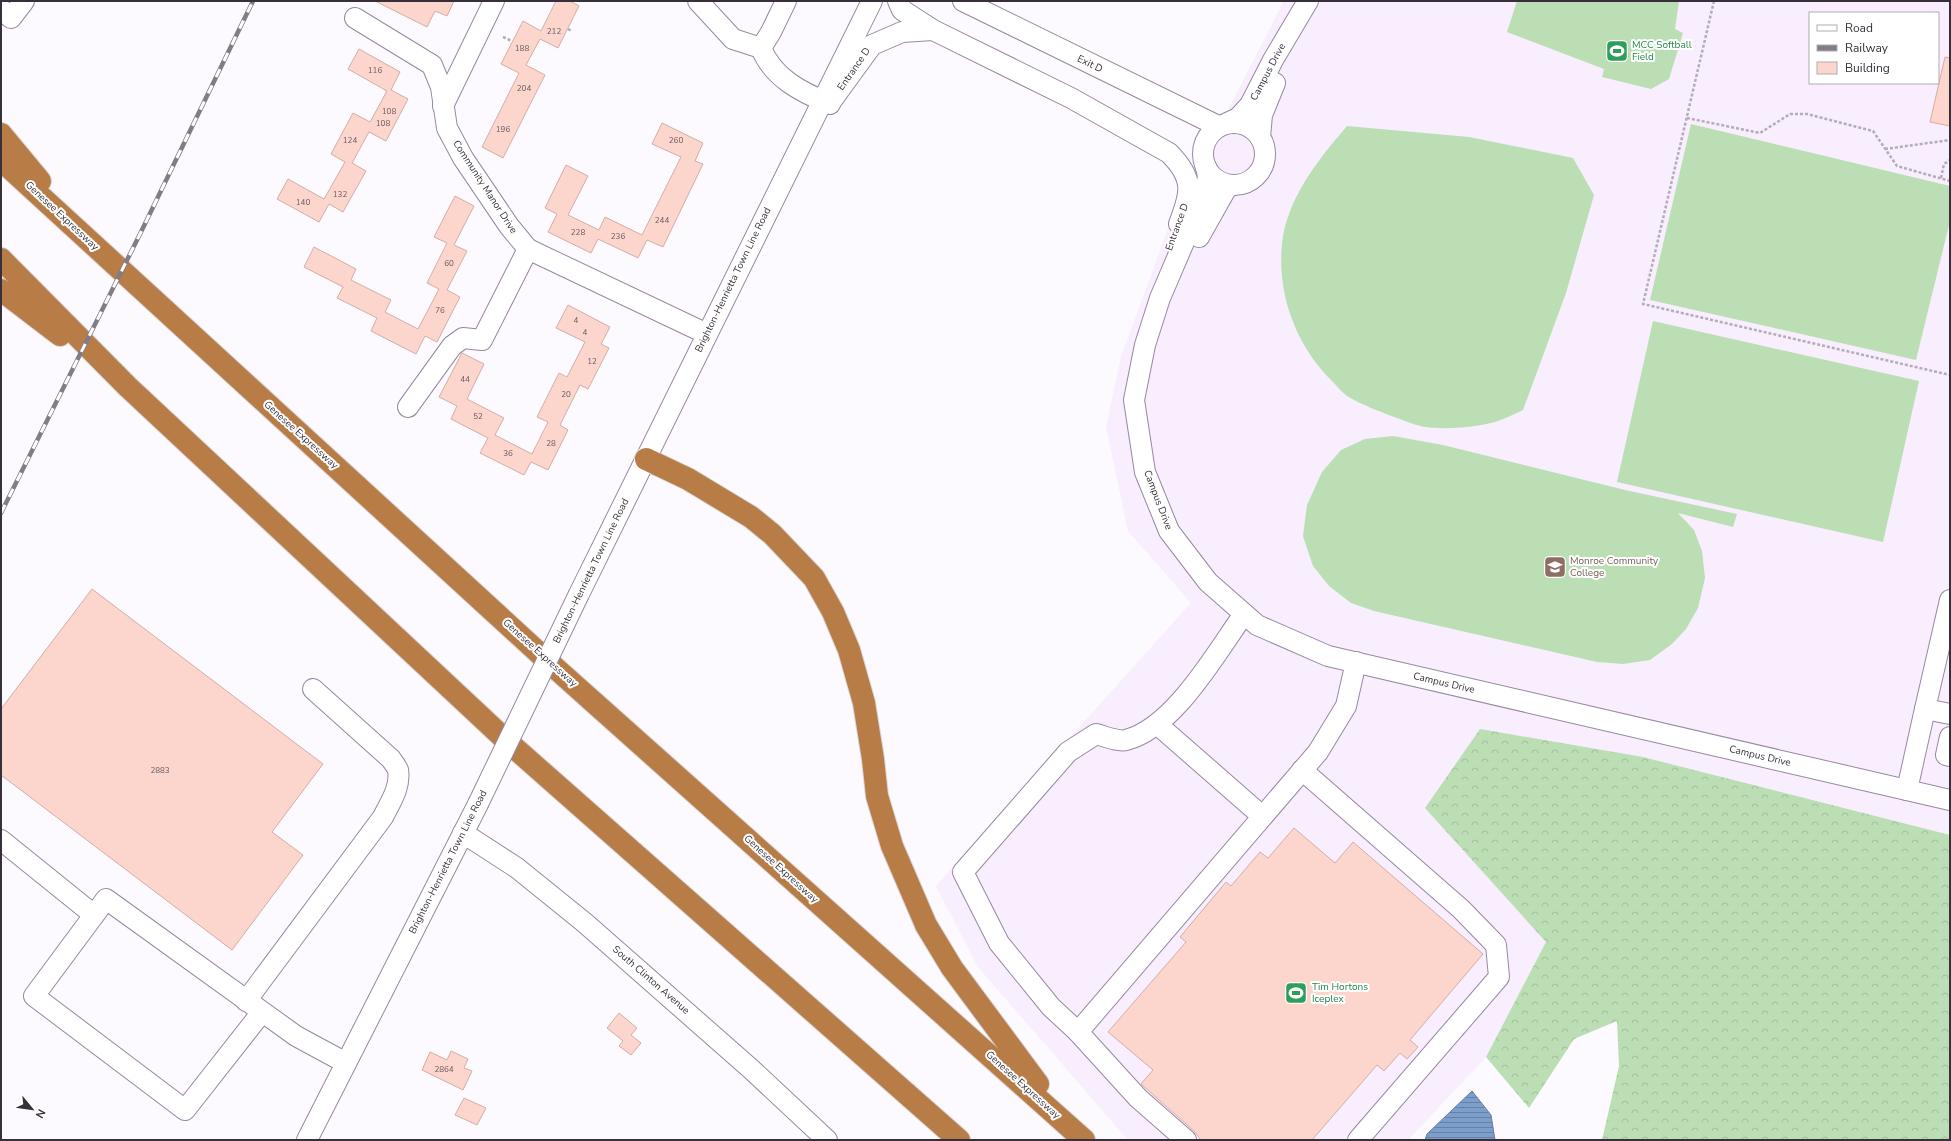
<svg xmlns="http://www.w3.org/2000/svg" width="1951" height="1141" font-family="'Nunito Sans',sans-serif">
	<style>
		.built { fill: #f8eefd; fill-rule: evenodd }
		.grass { fill: #bbdeb4 }
		.forest { fill: url(#forest-crowns) }
		.water { fill: url(#water-rules); stroke: #677d9f }
		.building { fill: #fcd6cd; stroke: #d2aea5 }
		.lines { fill: none; stroke-linecap: round; stroke-linejoin: round }
		.minor-casing { stroke: #9887a2; stroke-width: 22 }
		.highway-casing { stroke: #d7d6d8; stroke-width: 24 }
		.path { stroke: #b3aeb6; stroke-width: 2.5; stroke-dasharray: 3 2; stroke-linecap: butt }
		.minor { stroke: #fff; stroke-width: 20 }
		.highway { stroke: #b87c46; stroke-width: 22 }
		.rail-casing { stroke: #817c85; stroke-width: 4.5 }
		.rail { stroke: #fff; stroke-width: 3; stroke-dasharray: 9; stroke-linecap: butt }
		.minor-bridge-casing { stroke: #9887a2; stroke-width: 22; stroke-linecap: butt }
		.minor-bridge { stroke: #fff; stroke-width: 20 }
		.labels { text-anchor: middle; dominant-baseline: central; stroke-width: 4; stroke-linejoin: round; paint-order: stroke }
		.number-label { font-size: 8px; fill: #685a60 }
		.leisure-label { font-size: 10px; fill: #27864d; stroke: #fff; text-anchor: start }
		.street-label { font-size: 10px; fill: #37303b; stroke: #fff }
		.education-label { font-size: 10px; fill: #785e54; stroke: #fff; text-anchor: start }
	</style>
	<defs>
		<pattern id="forest-crowns" width="20" height="18" patternUnits="userSpaceOnUse"><rect width="20" height="18" fill="#bbdeb4"/><path d="M2 6a3 3 0 1 1 6 0M12 15a3 3 0 1 1 6 0" fill="none" stroke="#a1bf9c"/></pattern>
		<pattern id="water-rules" width="6" height="5" patternUnits="userSpaceOnUse"><rect width="6" height="5" fill="#7c9eca"/><path d="M0 2.5h6" fill="none" stroke="#6681a5"/></pattern>
	</defs>
	<rect width="100%" height="100%" fill="#fcf9ff"/>
	<path class="built" d="M1284,1H1950V835L1643,757L1486,1057L1408,1140H1128L978,967L936,886L1191,603L1128,531L1106,427L1121,357L1170,223ZM1810,13H1938V83H1810Z"/>
	<g class="grass">
		<polygon points="1517,1 1679,1 1675,29 1683,33 1669,79 1651,89 1602,77 1604,69 1507,32"/>
		<polygon points="1691,124 1950,186 1950,221 1916,360 1650,300"/>
		<path d="M1347,126L1469,137L1573,158L1594,195L1566,293L1523,410C1514,414 1504,419 1495,422C1478,427 1444,430 1426,427C1416,426 1406,421 1397,418C1381,412 1362,405 1347,396C1342,392 1337,386 1332,381C1296,345 1277,295 1282,244C1287,198 1318,160 1347,126Z"/>
		<polygon points="1653,321 1919,381 1883,542 1617,482"/>
		<polygon points="1393,436 1443,445 1625,490 1737,514 1733,527 1678,513 1694,530 1702,551 1705,578 1698,608 1686,629 1672,644 1650,660 1623,664 1597,662 1374,611 1351,603 1329,586 1313,566 1303,536 1307,505 1322,472 1341,450 1365,439"/>
	</g>
	<polygon class="forest" points="1480,729 1643,757 1950,835 1950,1140 1602,1140 1619,1066 1617,1021 1574,1039 1529,1108 1486,1057 1546,942 1425,808"/>
	<polygon class="water" points="1472,1091 1491,1115 1495,1140 1425,1140 1427,1134"/>
	<g class="building">
		<polygon points="375,1 454,1 447,16 435,11 427,27"/>
		<polygon points="556,1 570,1 579,6 558,48 540,39 526,65 545,75 503,158 482,147 519,73 501,64 523,21 541,31"/>
		<polygon points="359,49 400,72 391,90 408,99 386,141 369,132 352,163 366,171 343,212 329,204 319,222 277,199 288,179 324,199 345,162 331,154 353,113 370,122 387,91 348,69"/>
		<polygon points="1945,57 1950,58 1950,126 1930,122"/>
		<polygon points="662,123 703,143 695,161 703,164 663,247 647,240 638,258 598,239 591,253 548,232 557,214 545,208 566,165 588,176 568,215 599,230 605,217 642,235 681,157 652,144"/>
		<polygon points="455,196 474,206 454,245 467,251 447,290 460,297 437,342 425,336 416,354 371,331 377,318 337,298 343,287 304,267 314,247 356,269 351,280 391,300 385,312 418,329 439,289 427,283 447,243 434,237"/>
		<polygon points="568,305 610,327 601,344 609,348 588,389 580,385 560,425 568,430 548,470 531,462 524,475 480,453 488,438 451,419 457,406 439,397 462,353 484,364 467,399 504,418 495,435 532,454 548,422 537,417 559,373 567,377 585,342 556,328"/>
		<polygon points="92,589 323,764 272,832 303,855 232,950 1,775 1,709"/>
		<polygon points="1294,828 1335,863 1353,842 1483,954 1410,1040 1418,1047 1407,1059 1400,1053 1384,1071 1377,1065 1312,1140 1201,1140 1194,1131 1141,1084 1153,1070 1108,1032 1186,942 1180,937 1226,882 1231,886 1260,852 1268,858"/>
		<polygon points="619,1013 637,1028 631,1035 641,1043 631,1055 619,1046 623,1041 607,1028"/>
		<polygon points="451,1051 468,1059 464,1068 472,1071 463,1090 422,1070 430,1052 447,1060"/>
		<polygon points="464,1098 486,1108 477,1125 455,1115"/>
	</g>
	<g class="lines">
		<g class="minor-casing">
			<g id="minor">
				<polyline points="698,1 733,39 761,48"/>
				<path d="M898,1L902,10L933,30L1071,98L1169,153C1195,179 1191,193 1179,224"/>
				<polyline points="963,1 1218,126"/>
				<polyline points="1,9 11,18 24,1"/>
				<polyline points="355,18 432,65 441,87 447,128 463,158 509,226 528,249 707,334"/>
				<path d="M761,48C773,78 801,92 830,104"/>
				<polyline points="761,48 771,32 786,1"/>
				<polyline points="832,100 872,45 902,32 933,30"/>
				<polyline points="443,106 494,1"/>
				<circle cx="1234" cy="154" r="31"/>
				<polyline points="1227,123 1238,118 1250,105 1273,60 1308,1"/>
				<polyline points="1260,137 1262,115 1275,83"/>
				<polyline points="1206,167 1208,176 1205,193 1160,298 1145,345 1134,400 1145,472 1169,531 1208,582 1257,625 1328,656 1950,800"/>
				<polyline points="1199,237 1226,189 1232,185"/>
				<polyline points="408,407 452,346 463,338 482,340 528,249"/>
				<polyline points="579,594 872,1"/>
				<polyline points="1950,600 1925,709 1950,714"/>
				<polyline points="1158,725 1262,816"/>
				<polyline points="1950,737 1946,755 1950,756"/>
				<polyline points="1302,770 1461,909 1496,945 1499,977 1358,1140"/>
				<polyline points="1907,790 1925,709"/>
				<polyline points="463,833 517,868 585,923 751,1069 827,1140"/>
				<polyline points="1,840 94,915"/>
				<path d="M246,1001L383,817C390,803 401,787 398,770C397,767 393,762 391,759L313,689"/>
				<polyline points="262,1012 185,1110 34,996 106,899 296,1036 346,1063"/>
				<path d="M1078,1032L1051,1007L999,943L963,872L1068,752L1096,734C1104,736 1118,742 1126,740C1174,728 1216,653 1244,614"/>
				<polyline points="307,1140 478,804"/>
				<polyline points="1186,1140 1138,1098 1078,1032 1318,752 1346,706 1356,662"/>
			</g>
		</g>
		<g class="highway-casing">
			<g id="highway">
				<polyline points="1,134 40,181"/>
				<polyline points="1,160 552,665 1084,1140"/>
				<polyline points="1,259 128,387 509,743 959,1140"/>
				<polyline points="1,290 60,335"/>
				<polyline points="646,459 688,479 751,517 772,534 814,578 833,612 849,650 864,703 873,759 877,796 892,846 926,925 952,968 1038,1084"/>
			</g>
		</g>
		<g class="path">
			<polyline points="1714,1 1643,304 1950,375"/>
			<polyline points="568,29 572,31"/>
			<polyline points="503,37 512,41"/>
			<polyline points="1687,118 1760,133 1790,114 1807,114 1873,131 1897,166 1950,181"/>
			<polyline points="1885,149 1950,140"/>
			<polyline points="1941,178 1944,164 1950,160"/>
		</g>
		<use href="#minor" class="minor"/>
		<use href="#highway" class="highway"/>
		<g class="rail-casing">
			<polyline id="rail" points="1,513 141,232 253,1"/>
		</g>
		<use href="#rail" class="rail"/>
		<g class="minor-bridge-casing">
			<polyline id="minor-bridge" points="478,804 579,594"/>
		</g>
		<use href="#minor-bridge" class="minor-bridge"/>
	</g>
	<defs>
		<g id="stadium-square" transform="scale(1.15)"><rect x="-9" y="-9" width="18" height="18" rx="4" fill="#2e9e5b" stroke="#fff"/><path d="M0-5a6.5 5 0 1 0 0 10a6.5 5 0 1 0 0-10ZM-3.5-1.8h7v3.6h-7Z" fill="#fff"/></g>
		<g id="university-square" transform="scale(1.15)"><rect x="-9" y="-9" width="18" height="18" rx="4" fill="#8d6e63" stroke="#fff"/><path d="M0-5L7-2L0 1L-7-2ZM-4 1L0 2.5L4 1V4Q0 6-4 4Z" fill="#fff"/></g>
	</defs>
	<g fill-rule="evenodd">
		<use href="#stadium-square" x="1617" y="51"/>
		<use href="#university-square" x="1555" y="567"/>
		<use href="#stadium-square" x="1296" y="993"/>
	</g>
	<g class="labels">
		<g class="number-label">
			<text x="554" y="31">212</text>
			<text x="522" y="48">188</text>
			<text x="375" y="70">116</text>
			<text x="524" y="88">204</text>
			<text x="389" y="111">108</text>
			<text x="383" y="123">108</text>
			<text x="503" y="129">196</text>
			<text x="350" y="140">124</text>
			<text x="676" y="140">260</text>
			<text x="340" y="194">132</text>
			<text x="303" y="202">140</text>
			<text x="662" y="220">244</text>
			<text x="578" y="232">228</text>
			<text x="618" y="236">236</text>
			<text x="449" y="263">60</text>
			<text x="440" y="310">76</text>
			<text x="576" y="320">4</text>
			<text x="585" y="332">4</text>
			<text x="592" y="361">12</text>
			<text x="465" y="379">44</text>
			<text x="566" y="394">20</text>
			<text x="478" y="416">52</text>
			<text x="551" y="443">28</text>
			<text x="508" y="453">36</text>
			<text x="160" y="770">2883</text>
			<text x="444" y="1069">2864</text>
		</g>
		<g class="leisure-label">
			<text x="1632" y="45">MCC Softball<tspan x="1632" dy="12">Field</tspan></text>
			<text x="1312" y="987">Tim Hortons<tspan x="1312" dy="12">Iceplex</tspan></text>
		</g>
		<g class="street-label">
			<text transform="translate(1090 64) rotate(26)">Exit D</text>
			<text transform="translate(854 69) rotate(-55)">Entrance D</text>
			<text transform="translate(1268 72) rotate(-62)">Campus Drive</text>
			<text transform="translate(485 187) rotate(57)">Community Manor Drive</text>
			<text transform="translate(62 216) rotate(43)">Genesee Expressway</text>
			<text transform="translate(1177 227) rotate(-70)">Entrance D</text>
			<text transform="translate(733 280) rotate(-64)">Brighton-Henrietta Town Line Road</text>
			<text transform="translate(301 435) rotate(42)">Genesee Expressway</text>
			<text transform="translate(1158 500) rotate(69)">Campus Drive</text>
			<text transform="translate(591 571) rotate(-64)">Brighton-Henrietta Town Line Road</text>
			<text transform="translate(540 653) rotate(42)">Genesee Expressway</text>
			<text transform="translate(1444 683) rotate(13)">Campus Drive</text>
			<text transform="translate(1760 756) rotate(13)">Campus Drive</text>
			<text transform="translate(448 862) rotate(-63)">Brighton-Henrietta Town Line Road</text>
			<text transform="translate(781 869) rotate(42)">Genesee Expressway</text>
			<text transform="translate(651 980) rotate(41)">South Clinton Avenue</text>
			<text transform="translate(1023 1085) rotate(42)">Genesee Expressway</text>
		</g>
		<g class="education-label">
			<text x="1570" y="561">Monroe Community<tspan x="1570" dy="12">College</tspan></text>
		</g>
	</g>
	<rect width="1951" height="1141" fill="none" stroke="#37303b" stroke-width="4"/>
	<rect x="1809" y="12" width="130" height="72" fill="#ffffff" stroke="#afacb1"/>
	<rect x="1817" y="25" width="20" height="6" fill="#ffffff" stroke="#afacb1"/>
	<text x="1845" y="32" font-size="12" fill="#37303b">Road</text>
	<rect x="1817" y="45" width="20" height="6" fill="#817c85" stroke="#afacb1"/>
	<text x="1845" y="52" font-size="12" fill="#37303b">Railway</text>
	<rect x="1817" y="62" width="20" height="12" fill="#fcd6cd" stroke="#afacb1"/>
	<text x="1845" y="72" font-size="12" fill="#37303b">Building</text>
	<g transform="translate(32 1109) rotate(119)" stroke="#ffffff" stroke-width="3" paint-order="stroke">
	<path d="M0-3L7 15L0 10L-7 15Z" fill="#37303b"/>
	<text y="-6" font-size="11" font-weight="bold" text-anchor="middle" fill="#37303b">N</text>
	</g>
</svg>
